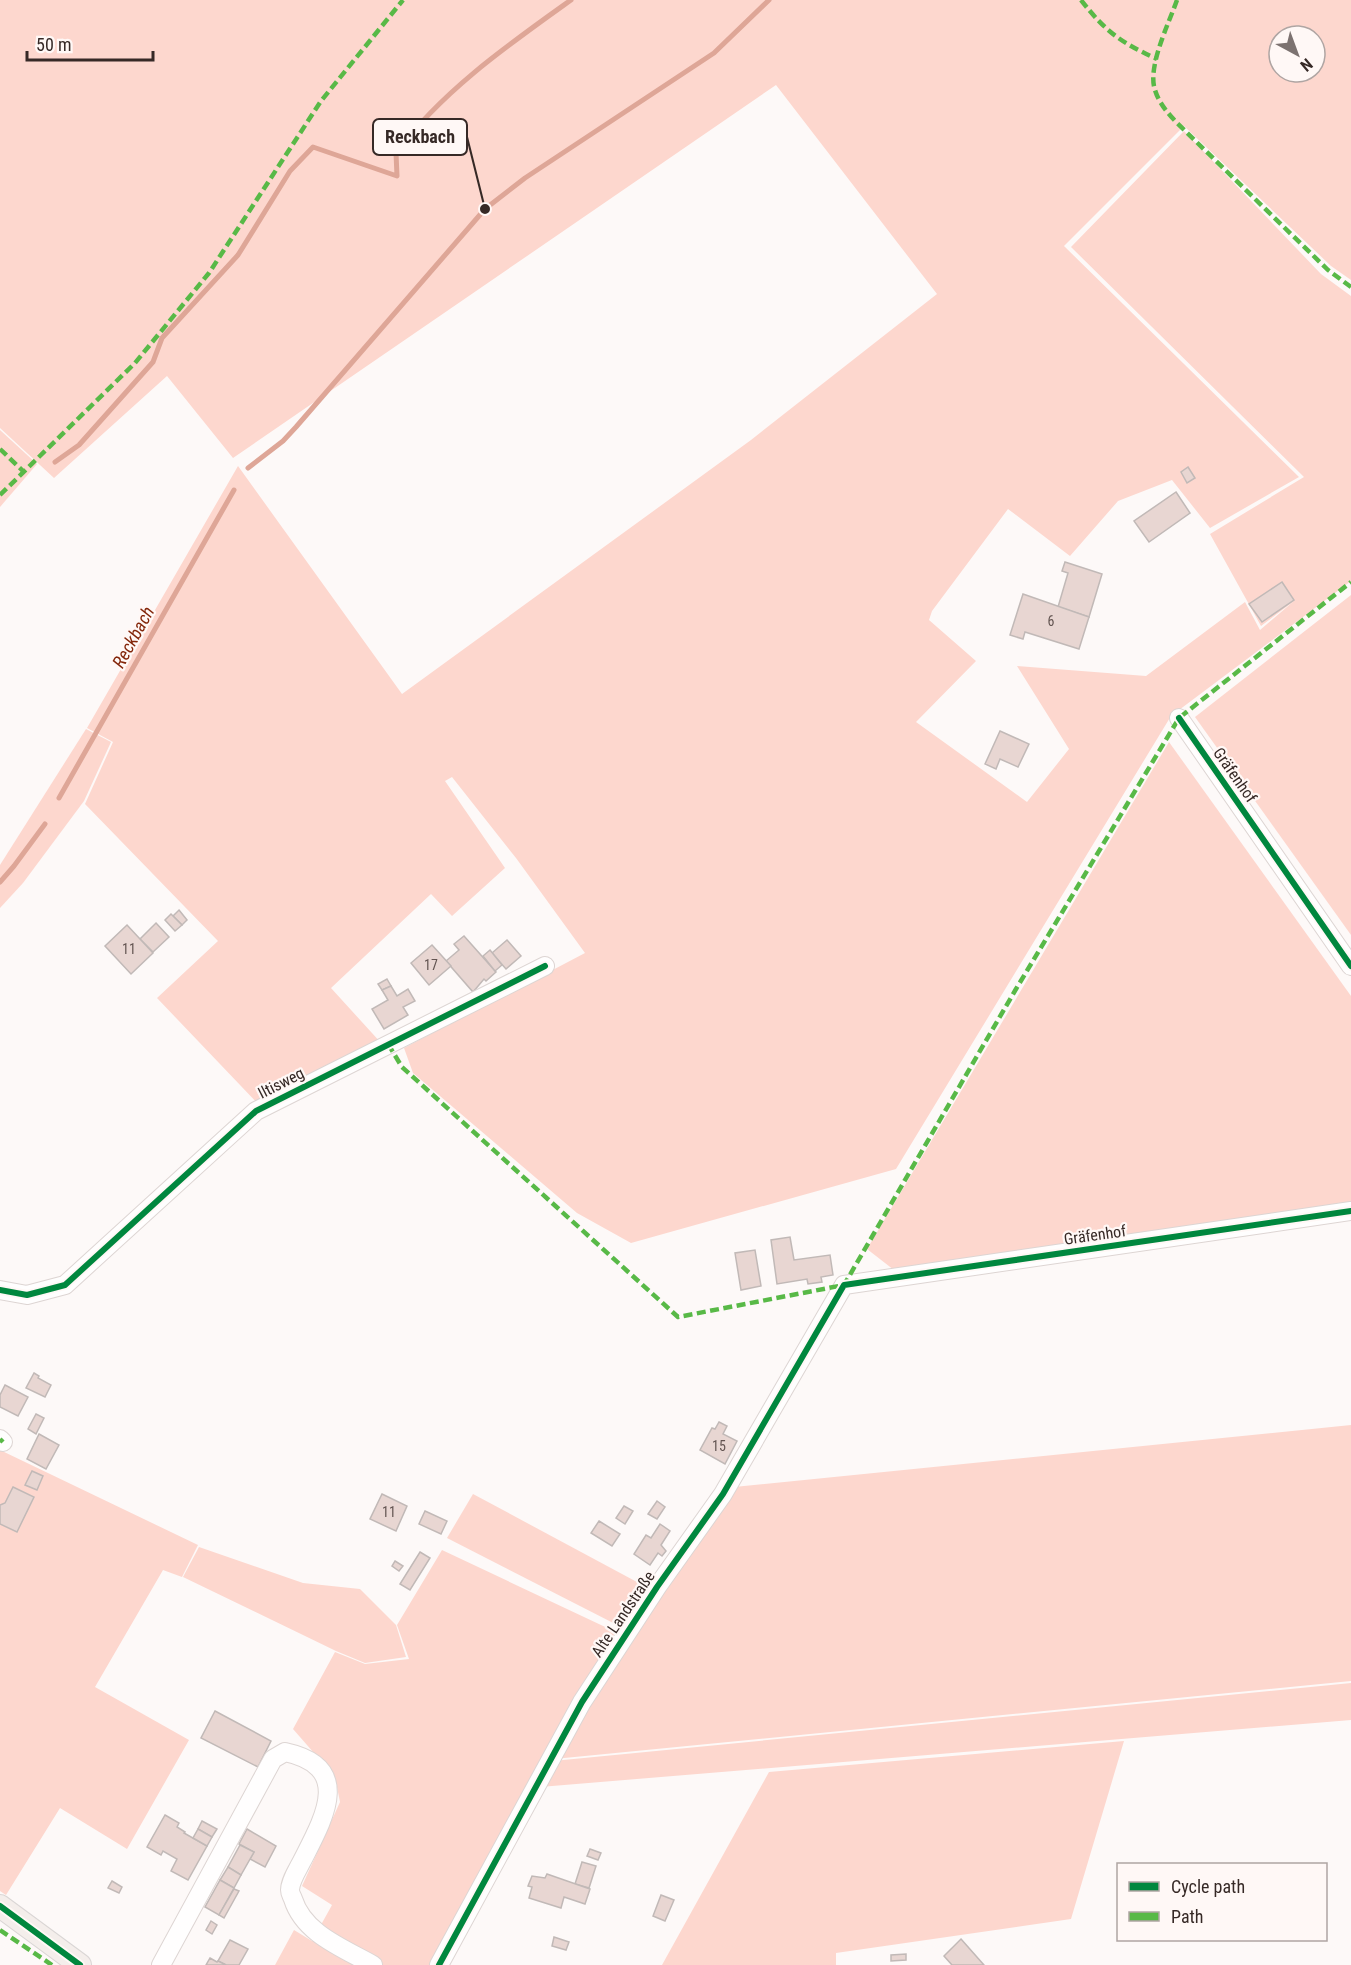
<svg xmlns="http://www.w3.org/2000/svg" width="1351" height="1965" font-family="'Roboto Condensed',sans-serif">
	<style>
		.green { fill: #fdd7ce; fill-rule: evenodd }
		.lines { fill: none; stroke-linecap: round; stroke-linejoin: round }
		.stream { stroke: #dea697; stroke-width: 5 }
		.building { fill: #e8d6d2; stroke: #c1b9b7; stroke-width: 1.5 }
		.minor-casing { stroke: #ddd5d3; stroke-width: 20 }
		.major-casing { stroke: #dad6d5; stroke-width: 24 }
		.minor { stroke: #fffefe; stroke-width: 18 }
		.major { stroke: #f4eeeb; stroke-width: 22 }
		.quiet { stroke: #58b947; stroke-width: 4.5; stroke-dasharray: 9 4.5; stroke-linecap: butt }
		.cycleway-casing { stroke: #fff8f6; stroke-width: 10 }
		.cycleway { stroke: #00873e; stroke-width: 6 }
		.labels { text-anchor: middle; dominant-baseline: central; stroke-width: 4.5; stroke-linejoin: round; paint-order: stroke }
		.number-label { font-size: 14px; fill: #625451 }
		.street-label { font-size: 16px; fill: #362926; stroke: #fff8f6 }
		.water-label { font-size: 18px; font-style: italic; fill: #83260a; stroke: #fff8f6 }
		.leader { fill: none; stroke: #362926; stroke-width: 2 }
		.callout-dot { fill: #362926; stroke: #fff8f6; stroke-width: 2 }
		.callout { fill: #fff8f6; stroke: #362926; stroke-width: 2 }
		.callout-label { font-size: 18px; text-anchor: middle; font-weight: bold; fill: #362926 }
	</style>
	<rect width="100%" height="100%" fill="#fdf9f8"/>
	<g class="green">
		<path d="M0,0H1351V280L1331,266L1184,126L1064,246L1299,477L1210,528L1172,480L1118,501L1070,556L1008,509L932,611L929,620L976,661L916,722L1027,802L1069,749L1017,666L1146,676L1245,602L1260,630L1294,601L1261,626L1210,534L1304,477L1071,247L1184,131L1321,274L1351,296V581L1171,716L896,1169L631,1243L577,1213L413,1073L404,1048L585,953L516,858L452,777L445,781L505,868L452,916L431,894L331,988L382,1044L260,1106L157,998L218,941L85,804L113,742L87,728L238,466L402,694L751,440L937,294L776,85L233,458L167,376L54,478L0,428ZM1279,36H1315V72H1279Z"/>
		<polygon points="0,430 37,464 0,507"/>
		<polygon points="1351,595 1351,935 1195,717"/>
		<polygon points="86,729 111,742 84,801 23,883 0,908 0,865"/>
		<polygon points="1169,742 1351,996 1351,1204 894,1270 867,1249"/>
		<polygon points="1351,1425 1351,1681 554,1759 734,1487"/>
		<polygon points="0,1450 198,1545 182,1577 163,1570 95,1687 189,1740 127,1849 60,1808 6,1895 0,1891"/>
		<polygon points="473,1494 650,1589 625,1629 447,1538"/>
		<polygon points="199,1547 303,1583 360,1589 396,1625 406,1657 365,1663 336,1651 183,1577"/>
		<polygon points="442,1550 618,1633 434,1965 275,1965 294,1930 312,1941 332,1905 302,1886 340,1802 335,1777 293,1729 335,1652 365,1664 409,1659 397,1625"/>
		<polygon points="1351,1683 1351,1720 540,1787 553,1761"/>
		<polygon points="1124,1741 1071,1919 836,1953 836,1965 662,1965 769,1772"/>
	</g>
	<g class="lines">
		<g class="stream">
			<path d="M55,462L79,445L153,362L162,338L238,255L290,171L313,147L397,176L396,153C442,91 508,45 571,0"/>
			<polyline points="248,468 283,441 296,427 485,209 525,178 714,53 769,0"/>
			<polyline points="59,798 234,490"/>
			<polyline points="0,882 14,866 45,824"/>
		</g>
	</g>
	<g class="building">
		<polygon points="1188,467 1195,478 1187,483 1181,472"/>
		<polygon points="1176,492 1190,513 1149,542 1134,521"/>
		<polygon points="1065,562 1102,574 1089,617 1058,607 1068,573 1062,571"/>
		<polygon points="1282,582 1294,600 1262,622 1249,604"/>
		<polygon points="1023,594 1089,617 1079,649 1025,632 1023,639 1010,635"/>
		<polygon points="1000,731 1029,744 1018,767 1000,759 996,769 985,764"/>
		<polygon points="179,910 187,920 182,925 173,916"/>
		<polygon points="171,914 182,925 175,931 165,920"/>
		<polygon points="156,923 169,937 153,952 140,939"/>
		<polygon points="127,925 153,953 131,974 105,946"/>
		<polygon points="464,936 496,972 486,981 484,979 473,992 446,961 459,950 454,944"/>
		<polygon points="507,940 521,956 506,969 492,953"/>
		<polygon points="432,945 451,966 429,985 411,963"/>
		<polygon points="490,950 502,965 495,971 483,956"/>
		<polygon points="387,979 391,986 382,990 378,984"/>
		<polygon points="391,986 397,996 408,989 415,1001 403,1007 408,1015 384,1029 372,1009 388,1000 382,990"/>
		<polygon points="790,1237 794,1260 830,1255 833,1275 821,1277 822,1282 808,1284 807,1279 777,1284 771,1240"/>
		<polygon points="755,1250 761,1286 741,1290 735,1253"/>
		<polygon points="34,1373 39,1376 38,1378 51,1385 45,1397 26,1388"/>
		<polygon points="5,1385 28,1397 18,1416 0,1407 0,1395"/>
		<polygon points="36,1414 44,1418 36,1434 28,1429"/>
		<polygon points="719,1422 727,1426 723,1434 737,1441 725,1464 700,1450 712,1428 715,1429"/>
		<polygon points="39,1434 59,1445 46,1469 27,1459"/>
		<polygon points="32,1471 43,1476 37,1490 25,1485"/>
		<polygon points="13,1487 34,1497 17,1532 0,1524 0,1505 5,1503"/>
		<polygon points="382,1494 407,1506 396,1531 370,1519"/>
		<polygon points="657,1501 665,1507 657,1519 648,1514"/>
		<polygon points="624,1506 633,1511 625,1524 616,1518"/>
		<polygon points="425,1511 447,1521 441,1534 419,1524"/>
		<polygon points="599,1521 620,1534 612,1546 591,1533"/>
		<polygon points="660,1524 670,1531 661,1545 666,1551 662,1556 658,1553 650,1565 634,1554 646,1535 651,1538"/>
		<polygon points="420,1552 430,1558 410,1590 400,1584"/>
		<polygon points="395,1561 403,1566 399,1571 392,1566"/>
		<polygon points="215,1711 271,1741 258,1767 201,1738"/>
		<polygon points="165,1815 179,1823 177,1827 185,1832 184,1833 207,1846 188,1880 171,1871 177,1859 163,1851 161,1855 147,1847"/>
		<polygon points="202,1821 217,1829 212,1837 198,1829"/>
		<polygon points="198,1829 212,1837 207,1846 193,1838"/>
		<polygon points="247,1829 276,1846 265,1867 250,1859 254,1852 239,1844"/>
		<polygon points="240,1845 254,1852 241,1875 228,1867"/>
		<polygon points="590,1849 601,1853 598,1860 587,1856"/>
		<polygon points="582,1862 596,1866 589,1888 575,1884"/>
		<polygon points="228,1867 241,1875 234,1888 220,1880"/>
		<polygon points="547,1874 590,1889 585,1904 564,1897 561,1908 529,1898 532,1887 528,1886 532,1876 545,1878"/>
		<polygon points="220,1880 234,1888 219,1915 205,1907"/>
		<polygon points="112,1881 122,1887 119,1893 108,1888"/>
		<polygon points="234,1889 239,1891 224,1918 219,1915"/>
		<polygon points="661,1895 674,1900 665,1921 653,1916"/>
		<polygon points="211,1921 217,1925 212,1934 206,1930"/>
		<polygon points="554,1937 569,1942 566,1950 552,1946"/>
		<polygon points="961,1939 984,1965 952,1965 944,1956"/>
		<polygon points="230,1940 248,1949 239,1965 226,1965 218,1961"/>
		<polygon points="906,1954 906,1960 891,1961 891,1955"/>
		<polygon points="210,1958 217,1962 218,1961 226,1965 206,1965"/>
	</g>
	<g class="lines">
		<g class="minor-casing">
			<g id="minor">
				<polyline points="1179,718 1351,966"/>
				<polyline points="0,1290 27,1295 65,1285 256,1111 545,966"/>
				<polyline points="0,1439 3,1442"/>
				<path d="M161,1965L273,1759L285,1752C354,1767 324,1818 302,1861C298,1869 290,1881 290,1890C290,1894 292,1896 293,1899C304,1934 343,1948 373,1965"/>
				<polyline points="439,1965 582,1702 657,1587 723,1494 844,1285 1351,1211"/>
			</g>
		</g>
		<g class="major-casing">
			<polyline id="major" points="0,1906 80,1965"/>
		</g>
		<use href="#minor" class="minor"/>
		<use href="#major" class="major"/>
		<g class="quiet">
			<path d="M1081,0C1106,32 1120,42 1157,59"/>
			<path d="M1177,0C1169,23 1147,67 1155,90C1159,103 1167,112 1176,122L1328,270L1351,287"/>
			<polyline points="0,449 24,472"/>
			<polyline points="0,495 135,363 209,273 321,101 403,0"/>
			<polyline points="388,1044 402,1067 678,1317 844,1285 1016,989 1179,718 1351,582"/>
			<polyline points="0,1439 3,1442"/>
			<polyline points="0,1930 52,1965"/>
		</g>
		<g class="cycleway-casing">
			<g id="cycleway">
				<polyline points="1179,718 1351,966"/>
				<polyline points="0,1290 27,1295 65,1285 256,1111 545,966"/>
				<polyline points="0,1906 80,1965"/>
				<polyline points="439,1965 582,1702 657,1587 723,1494 844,1285 1351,1211"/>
			</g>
		</g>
		<use href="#cycleway" class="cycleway"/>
	</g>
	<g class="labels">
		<g class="number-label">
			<text x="1051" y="621">6</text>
			<text x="129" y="949">11</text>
			<text x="431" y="965">17</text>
			<text x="719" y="1446">15</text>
			<text x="389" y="1512">11</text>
		</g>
		<g class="street-label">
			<text transform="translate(1235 775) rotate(55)">Gräfenhof</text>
			<text transform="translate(281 1083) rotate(-27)">Iltisweg</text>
			<text transform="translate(1095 1235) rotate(-8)">Gräfenhof</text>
			<text transform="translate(623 1614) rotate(-56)">Alte Landstraße</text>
		</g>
		<g class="water-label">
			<text transform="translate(133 637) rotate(-61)">Reckbach</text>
		</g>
	</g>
	<path class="leader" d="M485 209L467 137"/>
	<circle class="callout-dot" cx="485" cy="209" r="6"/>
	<rect class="callout" x="373" y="119" width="94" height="36" rx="6"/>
	<g class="callout-label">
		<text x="420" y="143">Reckbach</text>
	</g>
	<rect x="1117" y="1863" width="210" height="78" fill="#fff8f6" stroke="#afa5a3" stroke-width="1.5"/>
	<rect x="1129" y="1882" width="30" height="9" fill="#00873e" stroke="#afa5a3" stroke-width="1.5"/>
	<text x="1171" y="1893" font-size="18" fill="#362926">Cycle path</text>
	<rect x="1129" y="1912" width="30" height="9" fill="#58b947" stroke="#afa5a3" stroke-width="1.5"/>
	<text x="1171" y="1923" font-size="18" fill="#362926">Path</text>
	<g transform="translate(1297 54) rotate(139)"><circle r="28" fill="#fff8f6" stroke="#afa5a3" stroke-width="1.5"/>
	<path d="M0-4.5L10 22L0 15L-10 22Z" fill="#7c7270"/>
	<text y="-9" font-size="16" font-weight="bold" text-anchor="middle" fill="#362926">N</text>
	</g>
	<path d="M27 51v9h126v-9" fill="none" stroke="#362926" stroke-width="3"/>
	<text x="36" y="51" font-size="18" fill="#362926" stroke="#fff8f6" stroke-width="4.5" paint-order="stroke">50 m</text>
</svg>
